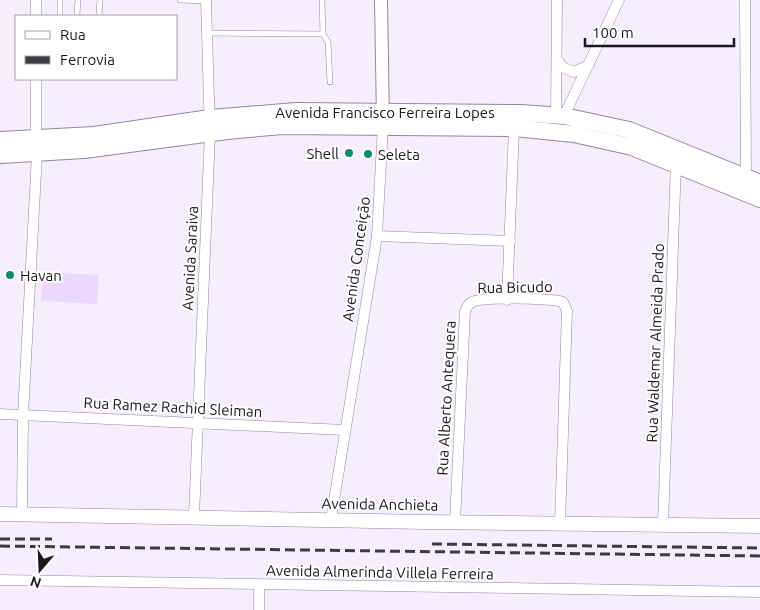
<svg xmlns="http://www.w3.org/2000/svg" width="760" height="610" font-family="Ubuntu,sans-serif">
	<style>
		.green { fill: #ecd8fe }
		.lines { fill: none; stroke-linecap: round; stroke-linejoin: round }
		.service-casing { stroke: #918998; stroke-width: 6 }
		.minor-casing { stroke: #918998; stroke-width: 11 }
		.tertiary-casing { stroke: #918998; stroke-width: 14 }
		.secondary-casing { stroke: #918998; stroke-width: 15 }
		.trunk-casing { stroke: #918998; stroke-width: 18 }
		.service { stroke: #fff; stroke-width: 5 }
		.minor { stroke: #fff; stroke-width: 10 }
		.tertiary { stroke: #fff; stroke-width: 12 }
		.secondary { stroke: #fff; stroke-width: 14 }
		.trunk { stroke: #fff; stroke-width: 16 }
		.rail { stroke: #3e3a42; stroke-width: 3; stroke-dasharray: 10 5; stroke-linecap: butt }
		.poi-dot { fill: #0d8c70; stroke: #fff; stroke-width: 2 }
		.labels { text-anchor: middle; dominant-baseline: central; stroke-width: 4; stroke-linejoin: round; paint-order: stroke }
		.street-label { font-size: 15px; fill: #1a171d; stroke: #fff }
		.poi-label { font-size: 15px; fill: #1a171d; stroke: #fff; text-anchor: start }
	</style>
	<rect width="100%" height="100%" fill="#f6edff"/>
	<polygon class="green" points="43,272 99,275 97,304 41,301"/>
	<g class="lines">
		<g class="service-casing">
			<g id="service">
				<polyline points="60,0 60,16"/>
				<polyline points="180,0 206,1"/>
				<polyline points="322,0 323,34"/>
				<polyline points="77,14 78,0"/>
				<polyline points="99,15 100,0"/>
				<polyline points="207,33 323,34 328,42 330,82"/>
			</g>
		</g>
		<g class="minor-casing">
			<g id="minor">
				<polyline points="36,0 36,16"/>
				<polyline points="745,0 746,177"/>
				<polyline points="558,61 564,68 574,72 589,65"/>
				<polyline points="556,115 557,0"/>
				<polyline points="564,116 619,0"/>
				<polyline points="36,139 36,79"/>
				<polyline points="377,236 510,241"/>
				<polyline points="507,300 514,128"/>
				<polyline points="0,414 345,430"/>
				<polyline points="22,514 23,415 37,154"/>
				<polyline points="194,516 210,133 206,0"/>
				<polyline points="331,519 377,236 383,125"/>
				<path d="M455,522L465,311C467,307 468,304 472,302C484,296 545,299 560,301L563,302L567,311L560,524"/>
				<polyline points="663,524 676,163"/>
				<polyline points="0,580 760,592"/>
				<polyline points="259,610 259,585"/>
			</g>
		</g>
		<g class="tertiary-casing">
			<polyline id="tertiary" points="381,0 383,120"/>
		</g>
		<g class="secondary-casing">
			<polyline id="secondary" points="0,514 425,522 760,526"/>
		</g>
		<g class="trunk-casing">
			<g id="trunk">
				<polyline points="0,140 94,135 210,118 296,111 520,113 564,116 629,130 760,183"/>
				<polyline points="0,155 84,150 227,131 282,126 514,128 574,134 632,147 760,199"/>
			</g>
		</g>
		<use href="#service" class="service"/>
		<use href="#minor" class="minor"/>
		<use href="#tertiary" class="tertiary"/>
		<use href="#secondary" class="secondary"/>
		<use href="#trunk" class="trunk"/>
		<g class="rail">
			<polyline points="0,539 52,539"/>
			<polyline points="432,544 760,548"/>
			<polyline points="0,546 760,556"/>
		</g>
	</g>
	<g class="poi-dot">
		<circle cx="349" cy="153" r="5"/>
		<circle cx="368" cy="154" r="5"/>
		<circle cx="10" cy="275" r="5"/>
	</g>
	<g class="labels">
		<g class="street-label">
			<text x="385" y="112">Avenida Francisco Ferreira Lopes</text>
			<text transform="translate(190 258) rotate(-87)">Avenida Saraiva</text>
			<text transform="translate(356 259) rotate(-82)">Avenida Conceição</text>
			<text transform="translate(515 287) rotate(-1)">Rua Bicudo</text>
			<text transform="translate(655 343) rotate(-88)">Rua Waldemar Almeida Prado</text>
			<text transform="translate(446 398) rotate(-87)">Rua Alberto Antequera</text>
			<text transform="translate(173 407) rotate(3)">Rua Ramez Rachid Sleiman</text>
			<text transform="translate(380 504) rotate(1)">Avenida Anchieta</text>
			<text transform="translate(380 572) rotate(1)">Avenida Almerinda Villela Ferreira</text>
		</g>
		<g class="poi-label">
			<text x="339" y="153" text-anchor="end">Shell</text>
			<text x="378" y="154">Seleta</text>
			<text x="20" y="275">Havan</text>
		</g>
	</g>
	<rect x="15" y="15" width="162" height="65" fill="#ffffff" stroke="#a3a2a5"/>
	<rect x="25" y="31" width="25" height="8" fill="#ffffff" stroke="#a3a2a5"/>
	<text x="60" y="40" font-size="15" fill="#1a171d">Rua</text>
	<rect x="25" y="56" width="25" height="8" fill="#3e3a42" stroke="#a3a2a5"/>
	<text x="60" y="65" font-size="15" fill="#1a171d">Ferrovia</text>
	<g transform="translate(40 570) rotate(199)" stroke="#ffffff" stroke-width="4" paint-order="stroke">
	<path d="M0-4L9 19L0 12L-9 19Z" fill="#1a171d"/>
	<text y="-8" font-size="14" font-weight="bold" text-anchor="middle" fill="#1a171d">N</text>
	</g>
	<path d="M585 38v8h149v-8" fill="none" stroke="#1a171d" stroke-width="2.5"/>
	<text x="592" y="38" font-size="15" fill="#1a171d" stroke="#ffffff" stroke-width="4" paint-order="stroke">100 m</text>
</svg>
